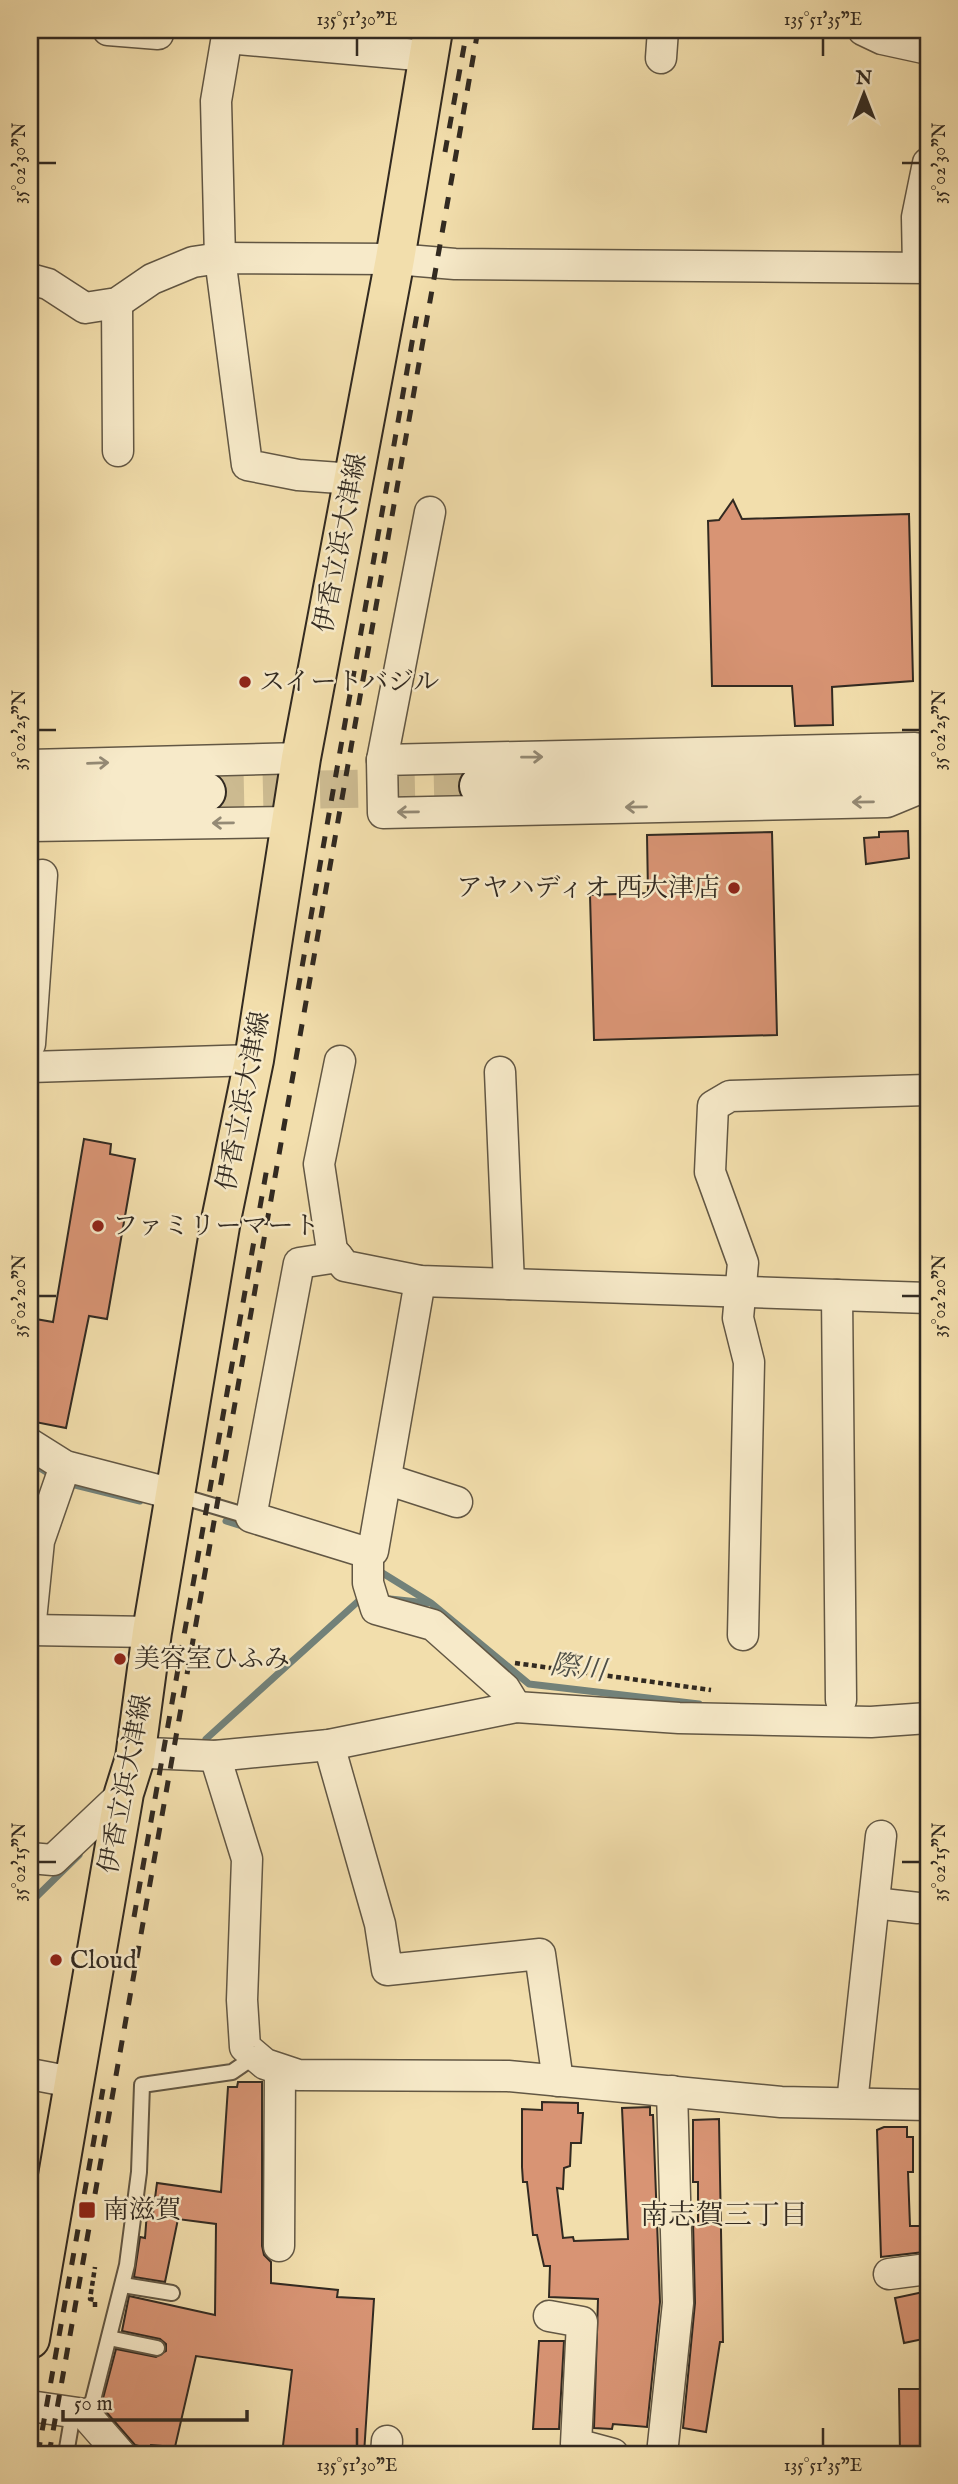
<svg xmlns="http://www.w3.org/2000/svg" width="958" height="2484" font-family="'IM FELL English','Noto Serif JP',serif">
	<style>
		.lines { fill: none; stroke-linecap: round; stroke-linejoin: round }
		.stream { stroke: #728179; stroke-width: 7 }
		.building { fill: #d89474; stroke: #322a21; stroke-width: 2 }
		.secondary-tunnel { stroke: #ccba90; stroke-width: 38; stroke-dasharray: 38 19; stroke-linecap: butt }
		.lane-casing { stroke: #625744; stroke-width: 18 }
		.street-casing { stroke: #625744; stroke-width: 33 }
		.secondary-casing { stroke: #322a21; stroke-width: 42 }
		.primary-casing { stroke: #322a21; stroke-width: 42 }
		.path { stroke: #322a21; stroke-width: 4.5; stroke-dasharray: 5 3.5; stroke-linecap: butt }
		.lane { stroke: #f7eac9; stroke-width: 14 }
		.street { stroke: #f7eac9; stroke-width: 30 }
		.secondary { stroke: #f7eac9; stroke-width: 38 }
		.primary { stroke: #f2deac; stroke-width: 38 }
		.rail { stroke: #322a21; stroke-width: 5; stroke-dasharray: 12 12; stroke-linecap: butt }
		.oneway { stroke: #948a75 }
		.ticks { fill: none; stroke: #322a21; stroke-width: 2.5 }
		.poi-dot { fill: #8f2418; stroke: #f7eac9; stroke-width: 2.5 }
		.labels { text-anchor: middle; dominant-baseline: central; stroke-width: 5; stroke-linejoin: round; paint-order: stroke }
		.street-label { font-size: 26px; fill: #322a21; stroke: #f7eac9 }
		.poi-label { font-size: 26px; fill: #322a21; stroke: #f7eac9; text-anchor: start }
		.water-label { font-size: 28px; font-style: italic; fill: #4d4e46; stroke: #f7eac9 }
		.neighbourhood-label { font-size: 28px; fill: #322a21; stroke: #f7eac9 }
		.neatline { fill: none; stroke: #322a21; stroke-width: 2.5 }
		.ticks-label { font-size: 18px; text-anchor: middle; fill: #322a21 }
	</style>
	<rect width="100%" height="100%" fill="#f2deac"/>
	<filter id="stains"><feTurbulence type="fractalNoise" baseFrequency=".00286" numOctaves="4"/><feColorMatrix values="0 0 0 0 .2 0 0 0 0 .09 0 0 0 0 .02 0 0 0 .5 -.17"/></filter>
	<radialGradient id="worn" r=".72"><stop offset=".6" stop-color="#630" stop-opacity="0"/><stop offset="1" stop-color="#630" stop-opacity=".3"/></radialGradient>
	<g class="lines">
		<g class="stream">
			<polyline points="30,1462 53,1476"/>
			<polyline points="67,1483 140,1501"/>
			<polyline points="226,1521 245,1527"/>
			<polyline points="376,1569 431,1603 529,1684 699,1704"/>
			<polyline points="390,1599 427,1603"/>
			<polyline points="206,1739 364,1596"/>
			<polyline points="30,1903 79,1855"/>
		</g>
	</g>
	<g class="building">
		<polygon points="733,500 742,519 909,514 913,681 832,687 833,725 795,726 792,686 712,686 708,521 719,520"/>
		<polygon points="908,831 909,858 866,864 864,838 879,837 879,832"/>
		<polygon points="772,832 777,1035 594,1040 590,895 648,893 647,835"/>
		<polygon points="84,1139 111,1144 110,1154 135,1159 107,1319 89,1316 66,1428 30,1421 30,1318 53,1322"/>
		<polygon points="238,2082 262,2082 262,2246 264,2255 271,2262 271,2283 338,2290 337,2297 374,2299 364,2454 282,2454 292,2370 196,2356 175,2447 151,2445 150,2449 135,2445 101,2406 116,2349 156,2357 166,2351 166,2344 160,2339 122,2331 129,2296 215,2315 216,2224 178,2219 165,2282 134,2277 140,2237 145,2238 147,2212 153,2213 157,2183 221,2192 228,2087 237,2087"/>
		<polygon points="542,2102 578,2103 578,2113 583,2113 581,2143 571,2143 570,2166 564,2168 563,2189 557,2188 563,2238 573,2237 574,2241 628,2239 622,2108 650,2107 650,2115 653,2115 660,2302 647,2427 613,2424 612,2429 594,2428 598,2299 549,2297 550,2266 544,2266 537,2235 533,2235 527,2182 523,2182 522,2167 522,2109 542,2110"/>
		<polygon points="719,2119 723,2342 720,2342 706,2432 683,2428 695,2303 693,2221 698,2221 698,2182 693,2182 693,2120"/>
		<polygon points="884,2127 907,2127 907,2137 913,2137 913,2172 908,2172 910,2226 922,2226 924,2252 881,2257 877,2130"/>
		<polygon points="928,2291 928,2338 904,2343 895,2298"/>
		<polygon points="539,2341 564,2341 559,2429 533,2429"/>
		<polygon points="899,2389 928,2389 928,2454 900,2454"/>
	</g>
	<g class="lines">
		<polyline class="secondary-tunnel" points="206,792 479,786"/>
		<g class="lane-casing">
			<g id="lane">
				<polyline points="177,1495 251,1517"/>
				<polyline points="123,2285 172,2293"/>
				<polyline points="109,2338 157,2348"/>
				<polyline points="85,2414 93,2400 127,2265 139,2172 142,2085 232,2072 254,2057"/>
				<polyline points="66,2454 73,2413"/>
			</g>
		</g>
		<g class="street-casing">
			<g id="street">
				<polyline points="108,30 158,34 159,30"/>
				<polyline points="228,30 216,101 220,258 247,465 298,475 354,479"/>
				<polyline points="863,30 882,39 928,49"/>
				<polyline points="227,38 428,56"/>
				<polyline points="661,58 663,30"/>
				<polyline points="918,267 917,217 928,163"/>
				<polyline points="30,279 48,284 85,308 117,303 152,279 193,262 220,258 395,259 455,264 928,268"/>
				<polyline points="117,303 118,451"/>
				<polyline points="928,755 915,748 382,760 383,813 887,802 928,785"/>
				<polyline points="382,760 430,512"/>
				<polyline points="30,765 301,758"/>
				<polyline points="30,826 291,822"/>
				<polyline points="30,1044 42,875"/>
				<polyline points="340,1061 319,1164 332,1250 345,1266 420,1281 928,1298"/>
				<polyline points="30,1067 254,1060"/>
				<polyline points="500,1072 509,1284"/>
				<polyline points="338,1257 299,1263 251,1517 368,1553 368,1583 376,1609 433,1625 505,1689 516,1707"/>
				<polyline points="837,1295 841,1700"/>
				<polyline points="30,1444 65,1466 177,1495"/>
				<polyline points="386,1479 457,1502"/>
				<polyline points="368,1553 373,1551 420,1281"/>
				<polyline points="30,1630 39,1541 65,1466"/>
				<polyline points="30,1630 152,1632"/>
				<polyline points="743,1635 749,1362 738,1318 743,1263 710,1172 713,1106 730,1096 927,1090"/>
				<polyline points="329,1745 380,1924 387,1970 540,1954 558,2081"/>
				<polyline points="215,1756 247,1859 242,2000 245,2047 265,2064 298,2075 508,2076 781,2102 928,2105"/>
				<polyline points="135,1758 148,1753 215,1756 329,1745 516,1707 679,1718 871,1722 928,1718"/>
				<polyline points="30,1858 53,1860 124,1793"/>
				<polyline points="874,1903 918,1908"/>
				<polyline points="30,2074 72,2082"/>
				<polyline points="852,2103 881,1836"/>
				<polyline points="279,2246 280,2071"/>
				<polyline points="889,2274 928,2269"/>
				<polyline points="549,2316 582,2322 576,2444 613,2454"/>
				<polyline points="30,2406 85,2414 120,2454"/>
				<polyline points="386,2454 387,2441"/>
				<polyline points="662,2454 678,2303 672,2091"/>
			</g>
		</g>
		<g class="secondary-casing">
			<g id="secondary">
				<polyline points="479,786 928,774"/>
				<polyline points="30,795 206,792"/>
			</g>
		</g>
		<g class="primary-casing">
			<polyline id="primary" points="30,2339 124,1793 135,1758 152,1632 221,1220 254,1060 301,758 395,259 433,30"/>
		</g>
		<g class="path">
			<polyline points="515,1663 711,1690"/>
			<polyline points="95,2307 95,2300 90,2299 95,2267"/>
		</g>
		<use href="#lane" class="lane"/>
		<use href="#street" class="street"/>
		<use href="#secondary" class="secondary"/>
		<use href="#primary" class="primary"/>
		<g class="rail">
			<polyline points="445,152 467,30"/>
			<polyline points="298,990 417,314"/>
			<polyline points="134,1917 268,1162"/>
			<polyline points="38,2454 103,2089"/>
			<polyline points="49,2454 478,30"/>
		</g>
	</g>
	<defs><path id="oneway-shaft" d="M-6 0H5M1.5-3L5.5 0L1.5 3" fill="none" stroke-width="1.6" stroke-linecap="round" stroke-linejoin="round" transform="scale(1.75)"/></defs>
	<g class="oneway">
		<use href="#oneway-shaft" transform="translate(532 757) rotate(-1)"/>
		<use href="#oneway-shaft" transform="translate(98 763) rotate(-2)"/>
		<use href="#oneway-shaft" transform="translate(863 802) rotate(179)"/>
		<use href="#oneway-shaft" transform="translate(636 807) rotate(179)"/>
		<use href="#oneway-shaft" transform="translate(408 812) rotate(179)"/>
		<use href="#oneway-shaft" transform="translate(223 823) rotate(179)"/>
	</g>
	<path class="ticks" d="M357,38V56M823,38V56M38,163H56M902,163H920M38,730H56M902,730H920M38,1296H56M902,1296H920M38,1862H56M902,1862H920M357,2428V2446M823,2428V2446"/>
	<g class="poi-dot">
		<circle cx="245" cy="682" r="7"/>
		<circle cx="734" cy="888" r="7"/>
		<circle cx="98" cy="1226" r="7"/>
		<circle cx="120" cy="1659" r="7"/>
		<circle cx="56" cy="1960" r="7"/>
		<rect x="78" y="2201" width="18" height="18" rx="3.5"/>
	</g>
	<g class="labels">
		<g class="street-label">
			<text transform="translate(341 543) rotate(-79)">伊香立浜大津線</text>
			<text transform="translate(244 1101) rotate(-79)">伊香立浜大津線</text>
			<text transform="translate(126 1784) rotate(-79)">伊香立浜大津線</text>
		</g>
		<g class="poi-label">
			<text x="259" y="682">スイートバジル</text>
			<text x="720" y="888" text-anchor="end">アヤハディオ 西大津店</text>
			<text x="112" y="1226">ファミリーマート</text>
			<text x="134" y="1659">美容室ひふみ</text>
			<text x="70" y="1960">Cloud</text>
			<text x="103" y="2210">南滋賀</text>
		</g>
		<g class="water-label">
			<text transform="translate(578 1669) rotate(7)">際川</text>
		</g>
		<g class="neighbourhood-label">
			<text x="724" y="2216">南志賀三丁目</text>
		</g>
	</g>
	<rect width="958" height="2484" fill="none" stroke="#f2deac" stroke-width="77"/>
	<g transform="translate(864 94)" stroke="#f7eac9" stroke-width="5" paint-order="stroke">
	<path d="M0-5L12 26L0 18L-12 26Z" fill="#322a21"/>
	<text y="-10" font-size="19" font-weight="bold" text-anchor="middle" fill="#322a21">N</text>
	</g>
	<path d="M63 2410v10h184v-10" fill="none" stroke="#322a21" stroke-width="3.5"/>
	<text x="74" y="2410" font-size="21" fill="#322a21" stroke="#f7eac9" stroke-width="5" paint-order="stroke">50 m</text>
	<rect x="38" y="38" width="882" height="2408" class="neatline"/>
	<g class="ticks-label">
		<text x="357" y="25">135°51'30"E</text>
		<text x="823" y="25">135°51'35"E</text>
		<text transform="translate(19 163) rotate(-90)" y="6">35°02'30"N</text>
		<text transform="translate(939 163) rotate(-90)" y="6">35°02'30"N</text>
		<text transform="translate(19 730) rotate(-90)" y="6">35°02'25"N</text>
		<text transform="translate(939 730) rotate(-90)" y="6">35°02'25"N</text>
		<text transform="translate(19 1296) rotate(-90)" y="6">35°02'20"N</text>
		<text transform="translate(939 1296) rotate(-90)" y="6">35°02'20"N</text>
		<text transform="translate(19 1862) rotate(-90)" y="6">35°02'15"N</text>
		<text transform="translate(939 1862) rotate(-90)" y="6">35°02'15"N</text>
		<text x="357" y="2471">135°51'30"E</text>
		<text x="823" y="2471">135°51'35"E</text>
	</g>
	<rect width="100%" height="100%" filter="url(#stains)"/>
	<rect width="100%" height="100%" fill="url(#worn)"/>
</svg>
